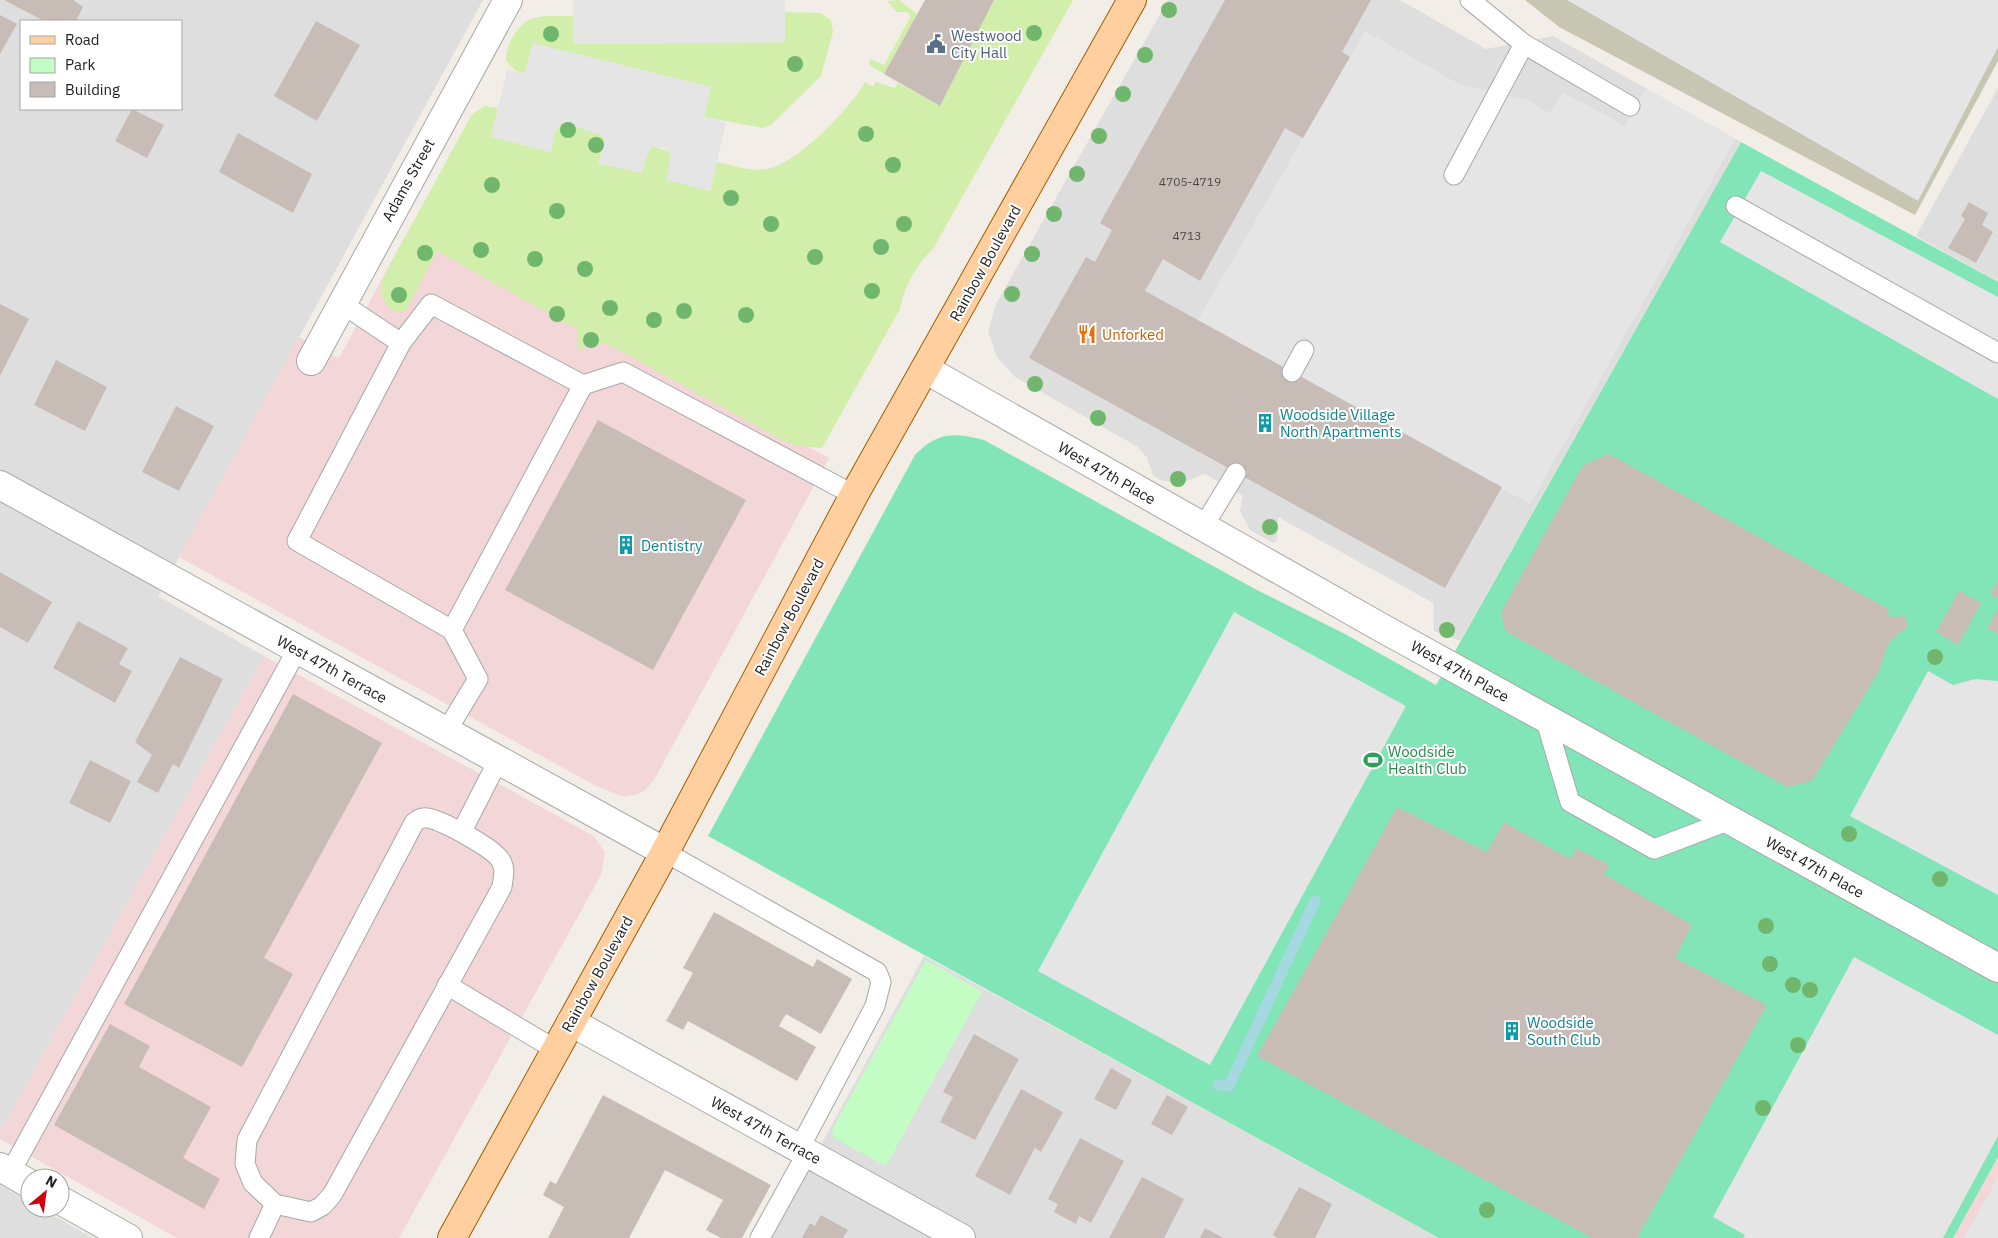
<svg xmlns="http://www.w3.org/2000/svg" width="1998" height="1238" font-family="'IBM Plex Sans',sans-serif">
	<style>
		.residential { fill: #dfdede; fill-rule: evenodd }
		.commercial { fill: #f3d6d7 }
		.construction { fill: #c7c6b2 }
		.grass { fill: #d1eeab }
		.park { fill: #c3fdc4 }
		.pitch { fill: #82e5b7 }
		.parking { fill: #e5e5e5 }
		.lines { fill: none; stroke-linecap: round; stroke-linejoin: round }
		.stream { stroke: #a6d8e1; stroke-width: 11 }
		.building { fill: #c7bdb6 }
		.lane-casing { stroke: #a8a8a8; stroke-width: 21 }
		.street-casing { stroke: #a8a8a8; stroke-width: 30 }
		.primary-casing { stroke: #9e5e00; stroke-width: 30 }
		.lane { stroke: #fff; stroke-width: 19 }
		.street { stroke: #fff; stroke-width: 28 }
		.primary { stroke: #ffcf9f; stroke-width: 28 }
		.tree { fill: #70b66c }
		.labels { text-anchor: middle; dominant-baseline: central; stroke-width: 4; stroke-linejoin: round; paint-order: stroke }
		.number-label { font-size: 12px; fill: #4a4846 }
		.service-label { font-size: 15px; fill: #4e5e75; stroke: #fff; text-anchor: start }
		.street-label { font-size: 15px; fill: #212121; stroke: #fff }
		.food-label { font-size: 15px; fill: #c56008; stroke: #fff; text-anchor: start }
		.culture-label { font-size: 15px; fill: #0d838f; stroke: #fff; text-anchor: start }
		.leisure-label { font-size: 15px; fill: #27864d; stroke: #fff; text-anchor: start }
	</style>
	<rect width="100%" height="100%" fill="#f2eee7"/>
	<g class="residential">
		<path d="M0,0H483L158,596L264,656L0,1132ZM21,21H181V109H21Z"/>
		<polygon points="1168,0 1400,0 1486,49 1553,36 1741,142 1460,641 1434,631 1433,603 1278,517 1277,541 1273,543 1250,530 1240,511 1243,496 1205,474 1179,484 1160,480 1153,475 1147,458 1138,447 1015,377 997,357 988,331 996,304"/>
		<polygon points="1998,88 1998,282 1916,236"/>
		<polygon points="924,956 1439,1238 770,1238"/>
		<polygon points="0,1185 30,1202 30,1208 40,1208 93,1238 0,1238"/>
	</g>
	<g class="commercial">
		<polygon points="409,229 829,458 654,780 644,791 638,794 624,797 596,786 179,557 299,337 339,358"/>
		<polygon points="264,656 594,836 605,853 601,875 399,1238 177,1238 0,1139 0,1132"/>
		<polygon points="1998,1157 1998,1238 1953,1238"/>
	</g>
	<polygon class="construction" points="1525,0 1998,0 1998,61 1915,215 1559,27"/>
	<g class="grass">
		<polygon points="899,0 917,14 884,74 869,65 870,59 884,65 911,16 906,12 897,12 887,1"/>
		<path d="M994,0H1073L933,249C917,263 903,289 900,309L822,448L798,446L784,441L606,343L578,349V330L437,251L407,309L403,312L394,311C379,301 378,290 385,274L472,114L485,106L498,108L491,136L551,152C553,141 553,126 564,123L599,132L605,140L598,164L646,155L652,146L668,151L671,155L710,191L717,162C732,165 750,172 766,169C796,165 850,109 865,82L873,87L876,82L895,88L898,83L940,106Z"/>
		<path d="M785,12L821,13L831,20L833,32L821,76L771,125L763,128L704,117L711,87L533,44L525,73L516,71L506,61C506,50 509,44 514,35C528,11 548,17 573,16V44L785,42Z"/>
	</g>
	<polygon class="park" points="926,960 982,992 886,1166 834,1138 832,1130"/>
	<path class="pitch" d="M1741,142L1998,282V1157L1953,1238H1439L708,836L915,455C937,432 954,432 984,440L1255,589L1345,634L1436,685Z"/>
	<g class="parking">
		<polygon points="573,0 785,0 785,42 573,44"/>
		<polygon points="1567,0 1998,0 1998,47 1918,201"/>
		<polygon points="1365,31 1459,84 1525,99 1550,113 1563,92 1625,126 1646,88 1735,139 1530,504 1198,320"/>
		<polygon points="533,43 711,87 704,117 726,123 710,191 666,180 671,155 664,148 652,146 649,149 642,173 598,164 605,140 603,136 564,123 556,128 551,152 491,137 507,70 525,73"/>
		<polygon points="1761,171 1998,297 1998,399 1720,242"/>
		<polygon points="1234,612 1406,706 1210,1065 1038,971"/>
		<polygon points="1928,671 1953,685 1975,679 1998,681 1998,895 1850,816"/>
		<polygon points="1854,957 1998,1035 1998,1136 1943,1238 1743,1238 1745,1235 1713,1217"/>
		<polygon points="1998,1177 1998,1238 1964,1238"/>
	</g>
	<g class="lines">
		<polyline class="stream" points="1218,1085 1229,1086 1315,901"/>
	</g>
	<g class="building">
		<polygon points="4,0 73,0 83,7 76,21 44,21"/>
		<polygon points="925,0 994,0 940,106 884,74"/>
		<polygon points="1225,0 1371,0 1342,52 1350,57 1303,138 1285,128 1200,281 1163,259 1145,291 1502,487 1445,588 1029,358 1086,257 1095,262 1112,230 1100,223"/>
		<polygon points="0,15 17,24 0,54"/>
		<polygon points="316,21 360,45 317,121 274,96"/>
		<polygon points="132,109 164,125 147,158 115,141"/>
		<polygon points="238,133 312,174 293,213 219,172"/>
		<polygon points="1969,202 1988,213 1982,225 1993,232 1976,263 1948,248 1965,219 1961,216"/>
		<polygon points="0,304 29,319 0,376"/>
		<polygon points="56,360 107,387 85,431 34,405"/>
		<polygon points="176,406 214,426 179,491 142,472"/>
		<polygon points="598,420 746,500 653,670 505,590"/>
		<polygon points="1609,454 1888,609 1889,617 1905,616 1908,626 1889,642 1878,673 1812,781 1787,787 1505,631 1501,612 1583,465"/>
		<polygon points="0,572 52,602 28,643 0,627"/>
		<polygon points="1998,580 1998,598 1990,594"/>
		<polygon points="1959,591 1981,603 1958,645 1936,632"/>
		<polygon points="1998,608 1998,634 1987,628"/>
		<polygon points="78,621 128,648 119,664 132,671 115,703 53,668"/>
		<polygon points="180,657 223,679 179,768 173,764 158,793 137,782 152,755 135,742"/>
		<polygon points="293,694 382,743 264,958 293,974 242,1067 124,1004"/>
		<polygon points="90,760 131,781 110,823 69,803"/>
		<polygon points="1397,807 1487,852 1504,822 1570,859 1576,848 1609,865 1604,874 1692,925 1675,958 1767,1005 1637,1238 1592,1238 1257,1056"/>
		<polygon points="714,912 813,967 817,959 852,979 821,1034 786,1014 779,1026 816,1047 797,1081 688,1021 683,1030 666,1021 693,973 683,968"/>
		<polygon points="110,1024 150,1046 139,1067 211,1107 183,1158 220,1179 204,1209 54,1125"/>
		<polygon points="974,1034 1019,1059 975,1140 940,1122 953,1097 943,1092"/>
		<polygon points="1111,1068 1132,1080 1116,1110 1094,1099"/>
		<polygon points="1021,1089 1063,1112 1041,1152 1035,1148 1010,1195 975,1176"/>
		<polygon points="603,1095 771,1185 742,1238 721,1238 706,1230 723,1200 665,1170 629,1238 548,1238 564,1207 543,1195 550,1181 556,1184"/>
		<polygon points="1167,1095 1188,1107 1172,1135 1151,1124"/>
		<polygon points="1080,1138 1124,1161 1091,1223 1079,1216 1076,1224 1054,1212 1058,1204 1048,1199"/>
		<polygon points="1142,1177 1184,1199 1164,1238 1109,1238"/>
		<polygon points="1299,1187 1332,1204 1315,1238 1278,1238 1273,1235"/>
		<polygon points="821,1215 848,1230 843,1238 802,1238 810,1223 815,1226"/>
		<polygon points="1205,1228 1223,1238 1200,1238"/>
	</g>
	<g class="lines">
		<g class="lane-casing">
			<g id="lane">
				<polyline points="1524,44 1630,106"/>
				<polyline points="1454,175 1524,44 1470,0"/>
				<polyline points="1736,206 1998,353"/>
				<polyline points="341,303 401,343 431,304 583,385 623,372 854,495"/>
				<polyline points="401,343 297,541 452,630 478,679 446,732"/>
				<polyline points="1292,372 1304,350"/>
				<polyline points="1203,527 1236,473"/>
				<polyline points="452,630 583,385"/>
				<polyline points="1545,718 1570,802 1654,849 1730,820"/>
				<polyline points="462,831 498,761"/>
				<polyline points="665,852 877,972 881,982 875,1006 799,1149"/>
				<polyline points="447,985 556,1050"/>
				<polyline points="10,1173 297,650"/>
				<path d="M259,1238L275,1204L253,1183L245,1164L247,1140L414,823C418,819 422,817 428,818C443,821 494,848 501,861C506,870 503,877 502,887L332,1195L322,1206L311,1212L275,1204"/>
				<polyline points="760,1238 807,1153"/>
			</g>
		</g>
		<g class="street-casing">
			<g id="street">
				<polyline points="311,361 508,0"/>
				<polyline points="925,369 1382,628 1998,968"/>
				<polyline points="0,485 665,852"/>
				<polyline points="571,1022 961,1238"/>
				<polyline points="0,1167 30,1184"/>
				<polyline points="60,1200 128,1238"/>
			</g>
		</g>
		<g class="primary-casing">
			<polyline id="primary" points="452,1238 665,852 854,495 1132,0"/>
		</g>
		<use href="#lane" class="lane"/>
		<use href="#street" class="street"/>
		<use href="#primary" class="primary"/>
	</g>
	<g class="tree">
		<circle cx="1169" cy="10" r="8"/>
		<circle cx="1034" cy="33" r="8"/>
		<circle cx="551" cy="34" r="8"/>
		<circle cx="1145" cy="55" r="8"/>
		<circle cx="795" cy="64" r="8"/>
		<circle cx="1123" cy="94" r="8"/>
		<circle cx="568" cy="130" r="8"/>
		<circle cx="866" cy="134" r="8"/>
		<circle cx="1099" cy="136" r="8"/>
		<circle cx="596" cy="145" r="8"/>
		<circle cx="893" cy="165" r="8"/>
		<circle cx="1077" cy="174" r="8"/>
		<circle cx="492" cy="185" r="8"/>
		<circle cx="731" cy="198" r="8"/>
		<circle cx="557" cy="211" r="8"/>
		<circle cx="1054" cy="214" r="8"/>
		<circle cx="771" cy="224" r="8"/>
		<circle cx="904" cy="224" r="8"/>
		<circle cx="881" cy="247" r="8"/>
		<circle cx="481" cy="250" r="8"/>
		<circle cx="425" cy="253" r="8"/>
		<circle cx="1032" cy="254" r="8"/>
		<circle cx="815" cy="257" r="8"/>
		<circle cx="535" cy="259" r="8"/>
		<circle cx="585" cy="269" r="8"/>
		<circle cx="872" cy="291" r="8"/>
		<circle cx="1012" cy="294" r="8"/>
		<circle cx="399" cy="295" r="8"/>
		<circle cx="610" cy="308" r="8"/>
		<circle cx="684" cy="311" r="8"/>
		<circle cx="557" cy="314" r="8"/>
		<circle cx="746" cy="315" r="8"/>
		<circle cx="654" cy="320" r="8"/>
		<circle cx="591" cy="340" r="8"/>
		<circle cx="1035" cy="384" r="8"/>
		<circle cx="1098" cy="418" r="8"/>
		<circle cx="1178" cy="479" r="8"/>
		<circle cx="1270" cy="527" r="8"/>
		<circle cx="1447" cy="630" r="8"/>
		<circle cx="1935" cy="657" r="8"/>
		<circle cx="1849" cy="834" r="8"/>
		<circle cx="1940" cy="879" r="8"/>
		<circle cx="1766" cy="926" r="8"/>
		<circle cx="1770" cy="964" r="8"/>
		<circle cx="1793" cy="985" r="8"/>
		<circle cx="1810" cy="990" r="8"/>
		<circle cx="1798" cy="1045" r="8"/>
		<circle cx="1763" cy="1108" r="8"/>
		<circle cx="1487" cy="1210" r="8"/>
	</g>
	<defs>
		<g id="civic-bare" transform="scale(1.5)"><path d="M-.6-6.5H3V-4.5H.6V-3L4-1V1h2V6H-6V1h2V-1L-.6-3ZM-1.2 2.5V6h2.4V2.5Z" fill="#5c6f8a" stroke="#fff" stroke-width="2.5" paint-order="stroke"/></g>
		<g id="restaurant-bare" transform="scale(1.5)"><path d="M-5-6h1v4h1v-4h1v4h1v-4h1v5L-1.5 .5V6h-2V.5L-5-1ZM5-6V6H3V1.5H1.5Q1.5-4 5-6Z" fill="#e8710a" stroke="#fff" stroke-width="2.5" paint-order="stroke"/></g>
		<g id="building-bare" transform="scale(1.5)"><path d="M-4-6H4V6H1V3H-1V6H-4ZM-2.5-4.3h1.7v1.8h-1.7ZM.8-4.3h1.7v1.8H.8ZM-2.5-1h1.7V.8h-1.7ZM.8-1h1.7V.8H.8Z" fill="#0f9aa8" stroke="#fff" stroke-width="2.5" paint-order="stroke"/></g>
		<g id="stadium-bare" transform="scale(1.5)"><path d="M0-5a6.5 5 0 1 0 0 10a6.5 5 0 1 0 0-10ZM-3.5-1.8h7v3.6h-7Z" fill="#2e9e5b" stroke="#fff" stroke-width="2.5" paint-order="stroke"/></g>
	</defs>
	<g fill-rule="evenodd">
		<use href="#civic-bare" x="936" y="44"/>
		<use href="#restaurant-bare" x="1087" y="334"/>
		<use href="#building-bare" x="1265" y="423"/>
		<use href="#building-bare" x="626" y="545"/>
		<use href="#stadium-bare" x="1373" y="760"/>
		<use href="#building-bare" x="1512" y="1031"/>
	</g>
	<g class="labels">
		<g class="number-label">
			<text x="1190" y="181">4705-4719</text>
			<text x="1187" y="235">4713</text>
		</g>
		<g class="service-label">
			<text x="951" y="35">Westwood<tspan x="951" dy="17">City Hall</tspan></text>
		</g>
		<g class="street-label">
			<text transform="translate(408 180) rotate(-61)">Adams Street</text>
			<text transform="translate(985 263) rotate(-61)">Rainbow Boulevard</text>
			<text transform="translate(1107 473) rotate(30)">West 47th Place</text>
			<text transform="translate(789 617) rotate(-62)">Rainbow Boulevard</text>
			<text transform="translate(332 669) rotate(29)">West 47th Terrace</text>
			<text transform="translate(1460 671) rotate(29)">West 47th Place</text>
			<text transform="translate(1815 867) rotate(29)">West 47th Place</text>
			<text transform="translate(597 974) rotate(-61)">Rainbow Boulevard</text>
			<text transform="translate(766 1130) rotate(29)">West 47th Terrace</text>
		</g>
		<g class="food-label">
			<text x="1102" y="334">Unforked</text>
		</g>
		<g class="culture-label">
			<text x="1280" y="414">Woodside Village<tspan x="1280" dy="17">North Apartments</tspan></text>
			<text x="641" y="545">Dentistry</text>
			<text x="1527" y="1022">Woodside<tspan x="1527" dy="17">South Club</tspan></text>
		</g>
		<g class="leisure-label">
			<text x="1388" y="751">Woodside<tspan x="1388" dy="17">Health Club</tspan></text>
		</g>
	</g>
	<rect x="20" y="20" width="162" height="90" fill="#ffffff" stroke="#a6a6a6"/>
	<rect x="30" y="36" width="25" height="8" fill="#ffcf9f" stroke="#a6a6a6"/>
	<text x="65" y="45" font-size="15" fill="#212121">Road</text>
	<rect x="30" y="58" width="25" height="15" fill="#c3fdc4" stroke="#a6a6a6"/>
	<text x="65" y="70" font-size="15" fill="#212121">Park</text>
	<rect x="30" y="82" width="25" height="15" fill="#c7bdb6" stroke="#a6a6a6"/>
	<text x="65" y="95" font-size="15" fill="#212121">Building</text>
	<g transform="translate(45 1193) rotate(29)"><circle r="24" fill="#ffffff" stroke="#a6a6a6"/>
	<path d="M0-4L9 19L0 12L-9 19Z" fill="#d2000f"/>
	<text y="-8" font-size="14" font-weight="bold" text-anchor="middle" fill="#212121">N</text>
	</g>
</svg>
